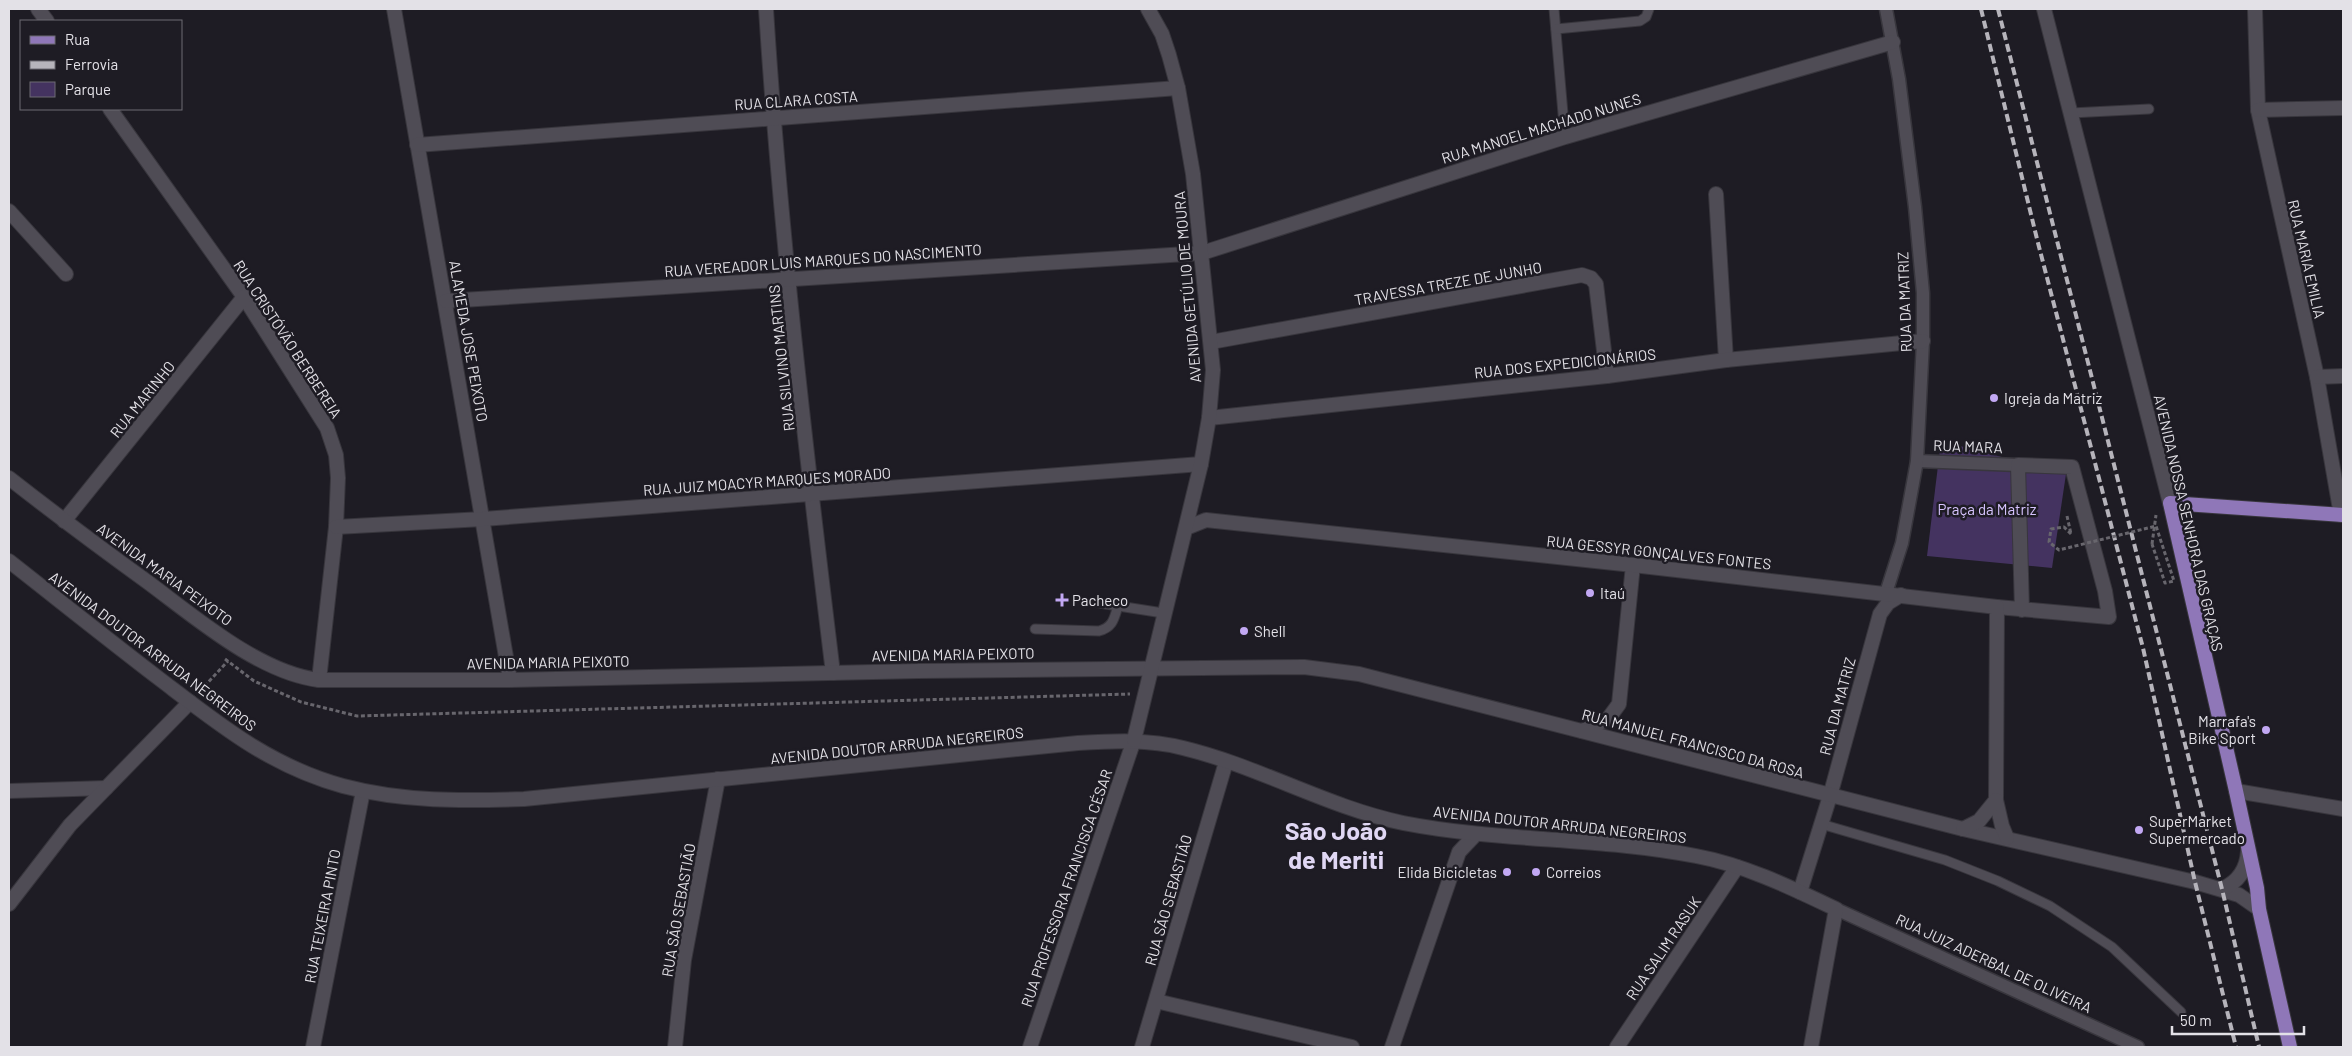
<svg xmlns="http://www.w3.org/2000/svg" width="2352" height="1056" font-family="Barlow,sans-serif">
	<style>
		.green { fill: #443360 }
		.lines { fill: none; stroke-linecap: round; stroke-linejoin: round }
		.service-casing { stroke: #38363d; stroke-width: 11 }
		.pedestrian-casing { stroke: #38363d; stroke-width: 15 }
		.minor-casing { stroke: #38363d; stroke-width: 16 }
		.secondary-casing { stroke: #38363d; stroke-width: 16 }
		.primary-casing { stroke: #38363d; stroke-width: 16 }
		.path { stroke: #68666d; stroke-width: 3; stroke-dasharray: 4 2.5; stroke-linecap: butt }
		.service { stroke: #4f4c55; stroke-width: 9 }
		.pedestrian { stroke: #4f4c55; stroke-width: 12 }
		.minor { stroke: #4f4c55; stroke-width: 14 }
		.secondary { stroke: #4f4c55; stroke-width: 14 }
		.primary { stroke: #8f77b8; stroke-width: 14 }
		.rail { stroke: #b6b4bb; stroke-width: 4; stroke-dasharray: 8 4; stroke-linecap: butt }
		.path-bridge { stroke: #68666d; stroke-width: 3; stroke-dasharray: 4 2.5; stroke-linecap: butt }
		.poi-dot { fill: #c2a8f3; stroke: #1e1c24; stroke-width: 2 }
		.labels { text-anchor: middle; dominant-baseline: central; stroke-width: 5; stroke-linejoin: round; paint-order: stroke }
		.street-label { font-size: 15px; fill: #e3e1e7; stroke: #1e1c24 }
		.poi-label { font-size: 15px; fill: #e3e1e7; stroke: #1e1c24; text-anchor: start }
		.park-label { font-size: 15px; fill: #d7c4ff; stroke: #1e1c24 }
		.town-label { font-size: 25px; font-weight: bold; fill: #e0d7f4; stroke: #1e1c24 }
	</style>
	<rect width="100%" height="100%" fill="#1e1c24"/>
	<polygon class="green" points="1941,441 2066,474 2052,568 1927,556"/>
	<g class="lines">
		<g class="service-casing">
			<g id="service">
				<polyline points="1554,9 1565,137"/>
				<polyline points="1556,29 1640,21 1646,17 1649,9"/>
				<polyline points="2071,113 2149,109"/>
				<polyline points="1093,602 1163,613"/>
				<path d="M1035,629L1099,631C1113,627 1114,619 1118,606"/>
				<polyline points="1821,824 1945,860 1998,881 2050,906 2112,947 2181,1012"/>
			</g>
		</g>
		<g class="pedestrian-casing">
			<g id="pedestrian">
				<polyline points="1917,461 2018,465"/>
				<polyline points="1886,593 1902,543 1917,461 1923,341 1923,293 1915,207 1899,79 1886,9"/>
				<polyline points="1836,909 2138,1047"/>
			</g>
		</g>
		<g class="minor-casing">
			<g id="minor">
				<polyline points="38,9 47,21"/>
				<polyline points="394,9 510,680"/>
				<path d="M766,9C780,231 806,452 833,673"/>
				<polyline points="2044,9 2170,503"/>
				<polyline points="2255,9 2258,110 2317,377 2341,515"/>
				<polyline points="110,109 244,297 327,428 336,455 338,478 336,527 319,680"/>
				<polyline points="2258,110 2343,108"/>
				<polyline points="417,145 1178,88"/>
				<polyline points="1716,194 1726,360"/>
				<polyline points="9,211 66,274"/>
				<polyline points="446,301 1202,253 1565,137 1893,42"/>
				<polyline points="1211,342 1582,275 1591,278 1596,284 1607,376"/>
				<polyline points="2317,377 2343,376"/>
				<polyline points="1209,418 1607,376 1726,360 1923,341"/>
				<polyline points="64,521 244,297"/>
				<polyline points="336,527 483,519 1201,464"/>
				<polyline points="1997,607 2109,617 2105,591 2072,467 2018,465 2022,610"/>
				<polyline points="1582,731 1608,719 1619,704 1633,565"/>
				<polyline points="9,791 106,788"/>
				<polyline points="2236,791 2343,809"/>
				<polyline points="1800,892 1830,796 1880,614 1888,603 1901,595"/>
				<polyline points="9,904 70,825 190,702"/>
				<polyline points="1156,1001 1352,1047"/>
				<polyline points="313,1047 363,791"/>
				<polyline points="675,1047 684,960 718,779"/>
				<polyline points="1030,1047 1134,740"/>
				<polyline points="1142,1047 1226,762"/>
				<polyline points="1392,1047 1459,852 1476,834"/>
				<polyline points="1617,1047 1737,867"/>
			</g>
		</g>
		<g class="secondary-casing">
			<g id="secondary">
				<path d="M9,478C55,514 102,549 149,583C196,618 260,673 319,680H510L919,671L1304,667L1359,674L1963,829L2195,882L2239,895L2259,909"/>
				<polyline points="1186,528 1206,520 1633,565 1997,607 1996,800 2002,826 2007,838"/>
				<path d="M9,561C60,601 110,641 161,680C220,725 270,766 343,786C403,802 463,801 524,799L1078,743C1113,741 1148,739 1183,748C1258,766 1327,807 1403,823C1500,842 1599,837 1696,856C1745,865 1792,888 1836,909L1811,1047"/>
				<polyline points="1134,740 1201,464 1209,418 1213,370 1193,174 1178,88 1169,55 1162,34 1148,9"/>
				<polyline points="1963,829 1979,821 1996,800"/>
				<path d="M2222,889C2238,882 2247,869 2248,851"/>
			</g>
		</g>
		<g class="primary-casing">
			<polyline id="primary" points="2290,1047 2259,909 2257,888 2236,791 2170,503 2343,515"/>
		</g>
		<g class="path">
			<polyline points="2067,516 2071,534"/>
			<polyline points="2152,544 2156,515"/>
			<polyline points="225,659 254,681 301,702 357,716 1130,694"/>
			<polyline points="200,691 228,661"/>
		</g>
		<use href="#service" class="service"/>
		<use href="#pedestrian" class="pedestrian"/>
		<use href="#minor" class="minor"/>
		<use href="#secondary" class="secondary"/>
		<use href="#primary" class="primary"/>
		<g class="rail">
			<polyline points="1981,9 2037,239 2143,648 2195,882 2236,1047"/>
			<polyline points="1998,9 2222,889 2259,1047"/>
		</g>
		<polyline class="path-bridge" points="2071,534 2064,527 2051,529 2049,542 2059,550 2156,526 2174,581 2165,583 2152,544"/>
	</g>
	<g class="poi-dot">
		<circle cx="1994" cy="398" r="5"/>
		<circle cx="1590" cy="593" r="5"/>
		<path d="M1059.5 592.5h5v5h5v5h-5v5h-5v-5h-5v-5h5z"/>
		<circle cx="1244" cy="631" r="5"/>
		<circle cx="2266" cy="730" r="5"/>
		<circle cx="2139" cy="830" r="5"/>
		<circle cx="1507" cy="872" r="5"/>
		<circle cx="1536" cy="872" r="5"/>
	</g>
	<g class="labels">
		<g class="street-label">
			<text transform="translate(796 100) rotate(-4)">RUA CLARA COSTA</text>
			<text transform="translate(1541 128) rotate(-17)">RUA MANOEL MACHADO NUNES</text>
			<text transform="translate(2307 259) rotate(77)">RUA MARIA EMILIA</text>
			<text transform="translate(823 260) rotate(-4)">RUA VEREADOR LUIS MARQUES DO NASCIMENTO</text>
			<text transform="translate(1448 283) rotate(-10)">TRAVESSA TREZE DE JUNHO</text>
			<text transform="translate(1187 287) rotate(-95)">AVENIDA GETÚLIO DE MOURA</text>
			<text transform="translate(1904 302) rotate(-92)">RUA DA MATRIZ</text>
			<text transform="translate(288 339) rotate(57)">RUA CRISTÓVÃO BERBEREIA</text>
			<text transform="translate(469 341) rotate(80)">ALAMEDA JOSE PEIXOTO</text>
			<text transform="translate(781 358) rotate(-96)">RUA SILVINO MARTINS</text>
			<text transform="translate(1565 363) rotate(-6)">RUA DOS EXPEDICIONÁRIOS</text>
			<text transform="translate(142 399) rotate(-51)">RUA MARINHO</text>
			<text transform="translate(1968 446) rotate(2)">RUA MARA</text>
			<text transform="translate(767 481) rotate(-4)">RUA JUIZ MOACYR MARQUES MORADO</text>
			<text transform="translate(2189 523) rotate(77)">AVENIDA NOSSA SENHORA DAS GRAÇAS</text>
			<text transform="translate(1659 552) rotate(6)">RUA GESSYR GONÇALVES FONTES</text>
			<text transform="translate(165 574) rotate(36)">AVENIDA MARIA PEIXOTO</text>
			<text transform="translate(153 651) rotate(37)">AVENIDA DOUTOR ARRUDA NEGREIROS</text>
			<text transform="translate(953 654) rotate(-1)">AVENIDA MARIA PEIXOTO</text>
			<text transform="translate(548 662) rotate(-1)">AVENIDA MARIA PEIXOTO</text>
			<text transform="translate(1837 706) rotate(-75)">RUA DA MATRIZ</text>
			<text transform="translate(1693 743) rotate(15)">RUA MANUEL FRANCISCO DA ROSA</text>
			<text transform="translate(897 745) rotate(-6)">AVENIDA DOUTOR ARRUDA NEGREIROS</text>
			<text transform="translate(1560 824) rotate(6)">AVENIDA DOUTOR ARRUDA NEGREIROS</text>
			<text transform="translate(1066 888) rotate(-71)">RUA PROFESSORA FRANCISCA CÉSAR</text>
			<text transform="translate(1168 900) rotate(-74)">RUA SÃO SEBASTIÃO</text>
			<text transform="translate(678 910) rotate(-80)">RUA SÃO SEBASTIÃO</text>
			<text transform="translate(322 916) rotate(-79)">RUA TEIXEIRA PINTO</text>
			<text transform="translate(1663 948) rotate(-56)">RUA SALIM RASUK</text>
			<text transform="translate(1994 963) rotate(25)">RUA JUIZ ADERBAL DE OLIVEIRA</text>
		</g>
		<g class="poi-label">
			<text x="2004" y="398">Igreja da Matriz</text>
			<text x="1600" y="593">Itaú</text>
			<text x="1072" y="600">Pacheco</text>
			<text x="1254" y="631">Shell</text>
			<text x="2256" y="721" text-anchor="end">Marrafa's<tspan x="2256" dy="17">Bike Sport</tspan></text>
			<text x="2149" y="821">SuperMarket<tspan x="2149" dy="17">Supermercado</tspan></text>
			<text x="1497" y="872" text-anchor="end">Elida Bicicletas</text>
			<text x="1546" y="872">Correios</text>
		</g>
		<g class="park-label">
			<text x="1987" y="509">Praça da Matriz</text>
		</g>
		<g class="town-label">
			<text x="1336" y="830">São João<tspan x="1336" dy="29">de Meriti</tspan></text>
		</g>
	</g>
	<rect width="2352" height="1056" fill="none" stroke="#e3e1e7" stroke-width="20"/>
	<rect x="20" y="20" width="162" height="90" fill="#1e1c24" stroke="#6d6b72"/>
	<rect x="30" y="36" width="25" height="8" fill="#8f77b8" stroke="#6d6b72"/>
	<text x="65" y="45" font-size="15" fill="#e3e1e7">Rua</text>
	<rect x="30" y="61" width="25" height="8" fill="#b6b4bb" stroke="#6d6b72"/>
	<text x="65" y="70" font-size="15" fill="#e3e1e7">Ferrovia</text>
	<rect x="30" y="82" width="25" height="15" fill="#443360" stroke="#6d6b72"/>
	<text x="65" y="95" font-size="15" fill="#e3e1e7">Parque</text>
	<path d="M2172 1026v8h132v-8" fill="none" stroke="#e3e1e7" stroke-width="2.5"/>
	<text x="2180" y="1026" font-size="15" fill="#e3e1e7" stroke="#1e1c24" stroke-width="4" paint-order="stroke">50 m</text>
</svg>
